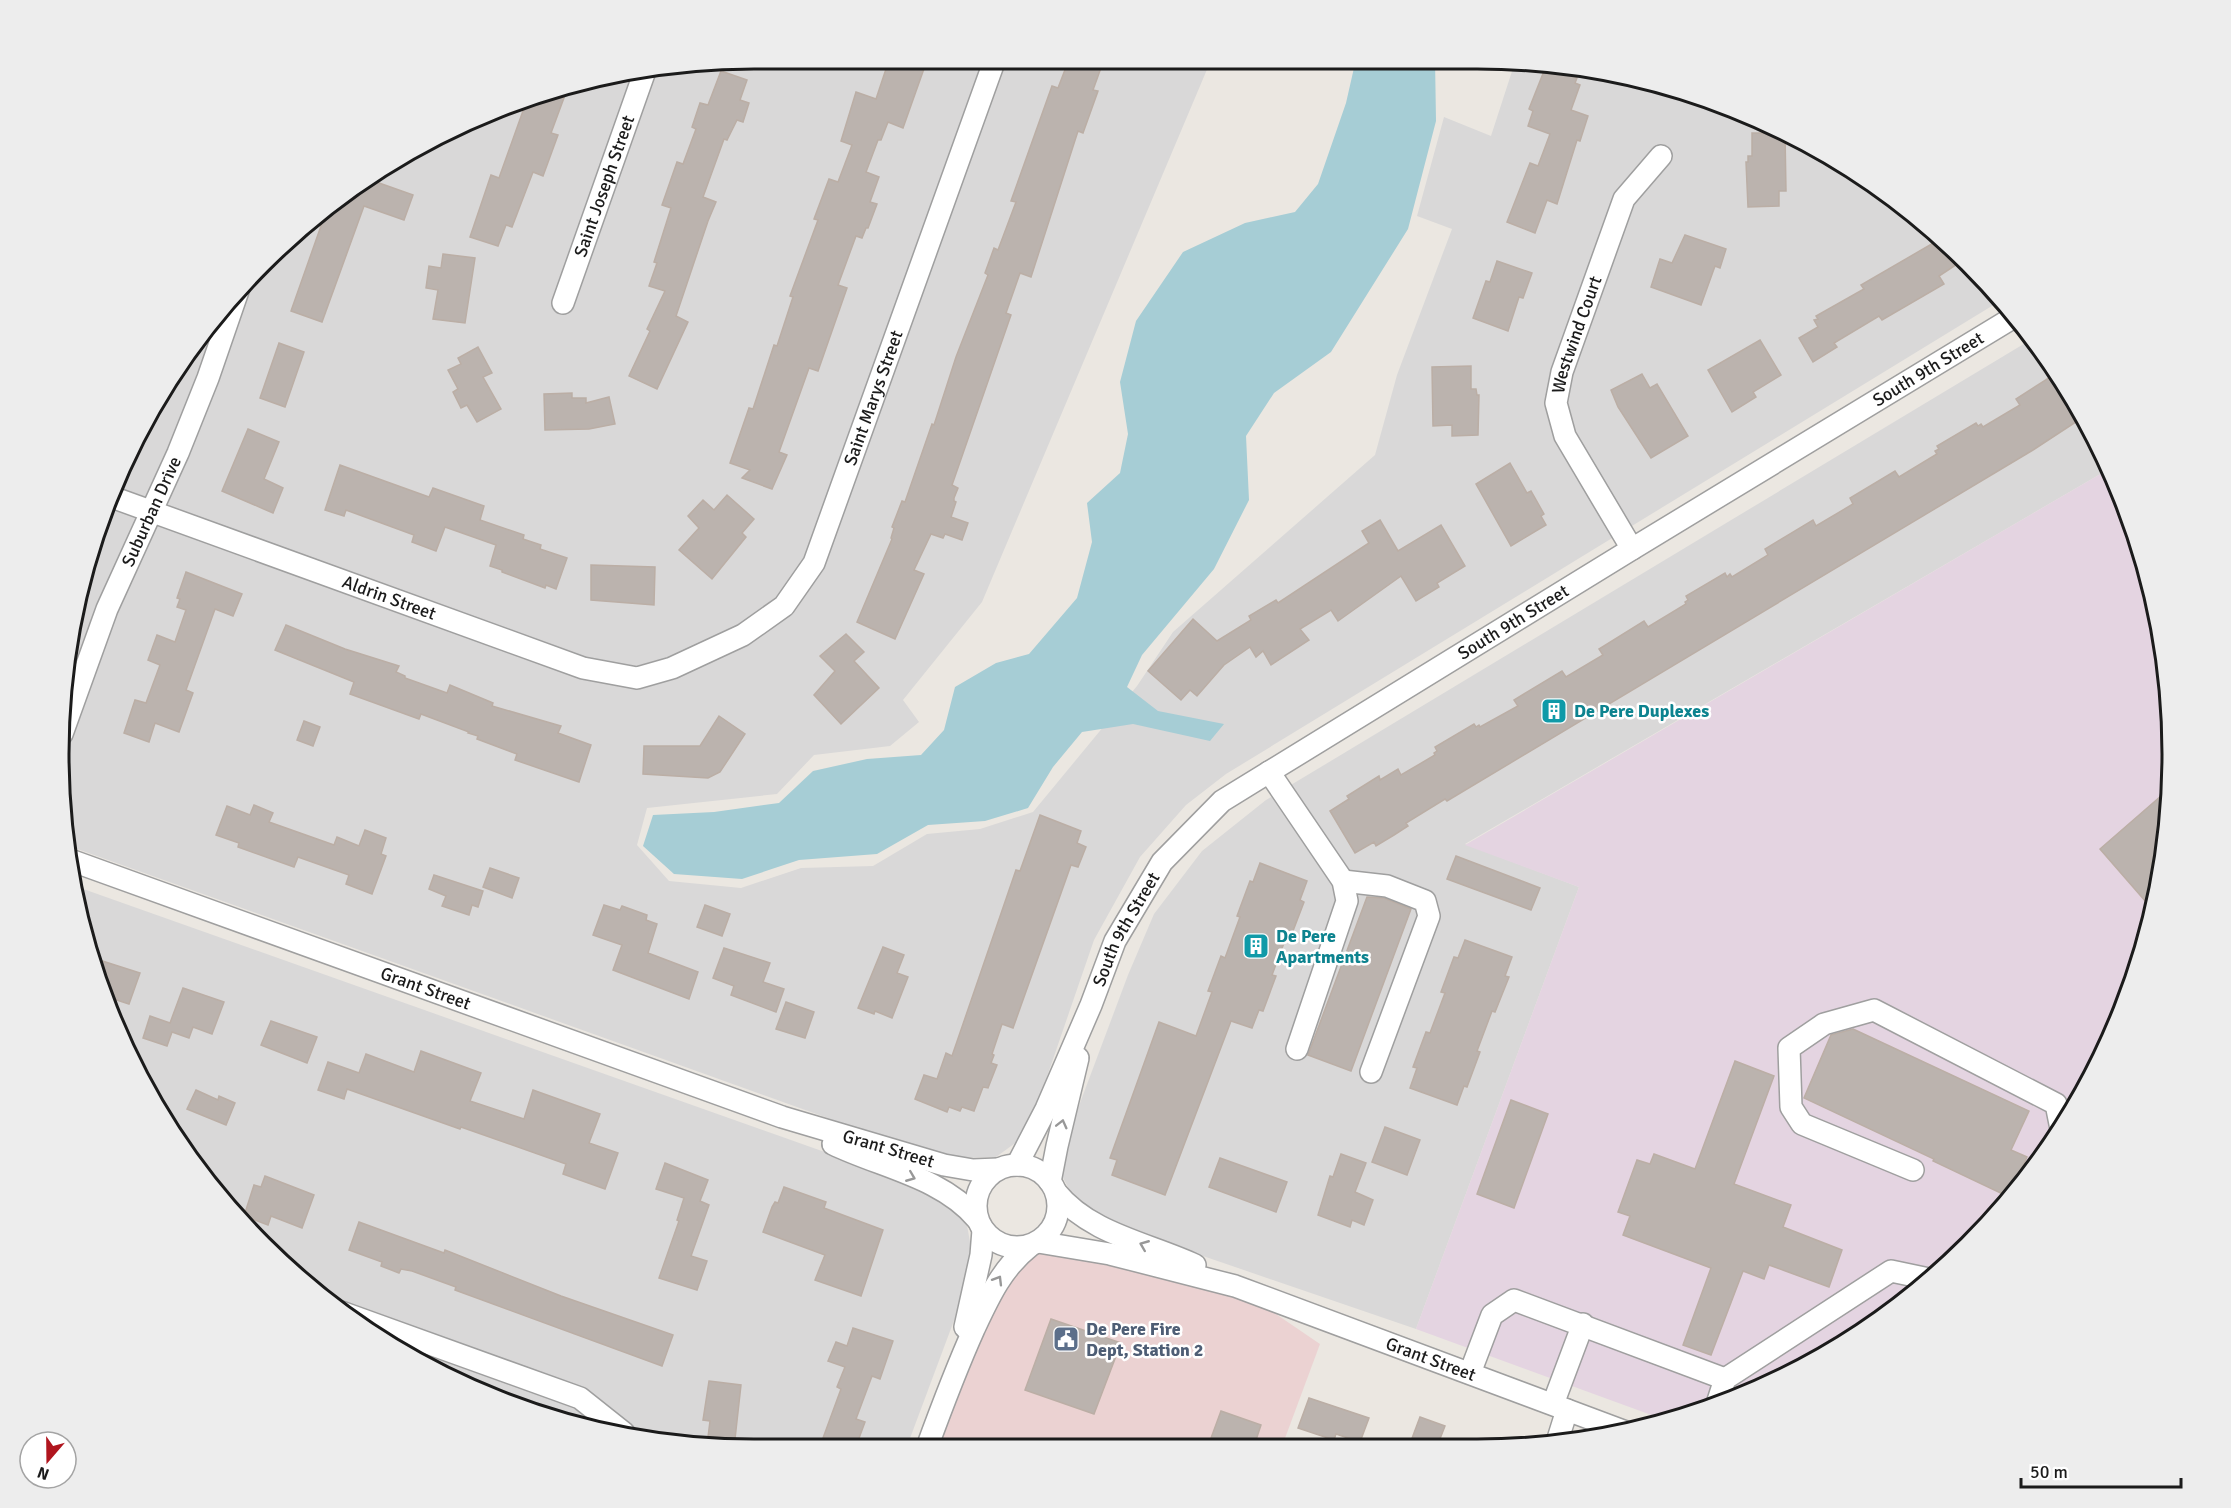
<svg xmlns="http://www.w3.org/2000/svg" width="2231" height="1508" font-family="Signika,sans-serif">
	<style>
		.residential { fill: #d9d8d8 }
		.commercial { fill: #ebd2d2 }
		.industrial { fill: #e4d4e1 }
		.water { fill: #a6cdd5 }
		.building { fill: #bbb3ae; stroke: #bbaea5; stroke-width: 1.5 }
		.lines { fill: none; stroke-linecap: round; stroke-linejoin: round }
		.minor-casing { stroke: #9f9f9f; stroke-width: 24 }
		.minor { stroke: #fff; stroke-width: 21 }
		.oneway { stroke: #989898 }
		.labels { text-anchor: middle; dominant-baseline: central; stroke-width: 5; stroke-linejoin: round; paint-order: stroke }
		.street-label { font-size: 18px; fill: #1b1b1b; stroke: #fff }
		.culture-label { font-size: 18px; font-weight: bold; fill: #0d838f; stroke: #fff; text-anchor: start }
		.service-label { font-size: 18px; font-weight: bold; fill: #4e5e75; stroke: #fff; text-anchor: start }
		.rim { fill: none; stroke: #1b1b1b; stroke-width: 3 }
	</style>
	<rect width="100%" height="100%" fill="#ebe7e1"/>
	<g class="residential">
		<polygon points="1211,60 982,602 903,700 919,722 890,746 814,755 777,794 647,808 637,845 669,881 741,888 801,868 873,866 927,834 980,829 1033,812 1137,686 1173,632 1375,455 1397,375 1452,229 1417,216 1444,117 1491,136 1515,62 1612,72 1785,130 1900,202 1969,262 2000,301 1226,774 1186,805 1140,857 1094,940 1030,1126 1018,1141 996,1157 961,1158 931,1155 69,846 60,708 72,618 111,488 202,330 262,262 367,176 531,95 663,65"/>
		<polygon points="2032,339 2055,367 2109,469 1465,844 1579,887 1416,1329 1203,1256 1100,1218 1075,1200 1062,1176 1065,1143 1128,975 1154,914 1202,851 1266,800"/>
		<polygon points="72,885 912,1183 942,1197 966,1220 971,1247 965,1291 906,1449 754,1450 619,1436 446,1378 331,1306 262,1246 152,1101 111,1020"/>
	</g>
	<polygon class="commercial" points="1068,1240 1235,1286 1320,1344 1281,1449 926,1450 1016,1257"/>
	<polygon class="industrial" points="2109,469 2119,488 2159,618 2172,754 2159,889 2120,1020 2055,1140 1969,1246 1864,1332 1743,1396 1665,1420 1416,1329 1579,887 1465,845"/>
	<polygon class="water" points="1356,59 1435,59 1436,121 1408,229 1331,352 1274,393 1246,436 1249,500 1214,569 1142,655 1127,687 1158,711 1224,724 1210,741 1133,724 1082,732 1053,767 1028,808 985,821 928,825 877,854 799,860 742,879 674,874 643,846 653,815 714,812 779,803 813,771 867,759 921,755 944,730 955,687 996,663 1029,654 1077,598 1092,542 1087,503 1120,473 1128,434 1120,382 1136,321 1183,252 1245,223 1295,212 1318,184 1346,103"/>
	<g class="building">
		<polygon points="1091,61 1102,65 1093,90 1098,91 1083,133 1078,131 1031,277 1020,273 1006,313 1011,315 952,485 958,488 954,498 954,501 956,502 951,517 968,523 962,540 945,534 943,538 931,534 914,570 924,574 895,639 857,622 892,539 891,538 894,528 892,527 902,501 905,502 932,424 934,425 956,357 988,275 985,273 994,248 998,250 1016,202 1011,201 1052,86 1058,88 1068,62"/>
		<polygon points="888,63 926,63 903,128 888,122 881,140 878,140 866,172 879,177 870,202 877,204 868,228 866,228 862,238 856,236 838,285 847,288 818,371 809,368 779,452 787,455 772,489 742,478 750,470 730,463 749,408 753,409 774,345 777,346 793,297 790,296 818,220 814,219 829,179 838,182 852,145 841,141 856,92 876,99"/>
		<polygon points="1546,66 1577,78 1575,83 1580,85 1571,110 1588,116 1580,141 1577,140 1557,204 1547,200 1535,233 1507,222 1530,163 1538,166 1550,134 1528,126 1533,111 1529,109"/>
		<polygon points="721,71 747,80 740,100 749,103 743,122 737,120 727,140 724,139 703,197 716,202 708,221 676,316 688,322 657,389 629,376 650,331 647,329 665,291 649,286 657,263 654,262 671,208 662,205 677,162 683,164 696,129 692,127 700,103 708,105"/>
		<polygon points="568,87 551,133 558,135 543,176 533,172 512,227 506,225 498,246 470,237 491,175 499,178 528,97"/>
		<polygon points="1752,133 1785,133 1786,191 1779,191 1779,206 1748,207 1746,162 1748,162 1748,156 1752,156"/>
		<polygon points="365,178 413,195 404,220 364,206 322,322 291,311 327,209"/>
		<polygon points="1685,235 1726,249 1720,268 1715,266 1701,305 1651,287 1660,259 1672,263"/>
		<polygon points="1942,238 1965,259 1939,276 1944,284 1882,320 1879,316 1834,343 1837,347 1813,362 1799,338 1818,327 1814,320 1818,319 1816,316 1864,289 1861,285"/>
		<polygon points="443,254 475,258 465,323 433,319 438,290 426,288 429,266 441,268"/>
		<polygon points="1497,261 1532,273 1523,298 1519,297 1508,331 1473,318 1486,281 1490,282"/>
		<polygon points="1760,340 1781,375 1753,392 1756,397 1732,412 1708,370"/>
		<polygon points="279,343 304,352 285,407 260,398"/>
		<polygon points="478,347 492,373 483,377 501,409 477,422 467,405 461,408 453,392 458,389 448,370 461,364 458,358"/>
		<polygon points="1471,366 1471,389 1476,389 1477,395 1479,395 1478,435 1452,436 1452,425 1433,426 1432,367"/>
		<polygon points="2058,372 2082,418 2033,450 1447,801 1445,799 1406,823 1408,826 1394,835 1376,846 1374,842 1355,853 1330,811 1349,799 1347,796 1379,776 1380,780 1398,769 1401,775 1435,755 1434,753 1437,751 1435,747 1474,724 1476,727 1479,725 1480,727 1518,706 1514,700 1562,671 1566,677 1603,655 1599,649 1644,621 1648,627 1686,604 1685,602 1688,600 1686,596 1725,573 1727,577 1730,574 1732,577 1768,555 1765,549 1813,520 1816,526 1853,504 1850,498 1895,471 1899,477 1937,454 1935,451 1939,449 1937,446 1976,423 1978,426 1981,424 1983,427 2020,405 2016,399"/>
		<polygon points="1642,374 1650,388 1657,384 1688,436 1651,458 1618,407 1611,390"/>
		<polygon points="572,393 572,398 586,398 586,403 609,397 615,424 589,429 545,430 544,394"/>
		<polygon points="248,429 279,442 264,479 283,488 273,513 222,491"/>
		<polygon points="1510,463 1527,493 1531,491 1544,514 1541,516 1546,525 1511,546 1476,484"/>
		<polygon points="340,465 429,497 433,488 484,506 480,520 524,535 523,539 541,545 540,549 567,558 556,589 546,585 545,588 502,572 502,570 490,566 496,545 445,527 436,551 412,542 414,535 346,510 344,516 325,510"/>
		<polygon points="727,495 754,519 742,533 746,537 712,579 679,550 699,528 688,516 703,500 714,510"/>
		<polygon points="1380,520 1398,551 1441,525 1465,566 1437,583 1439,587 1416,601 1401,576 1338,621 1331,610 1300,629 1309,640 1271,665 1263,651 1256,657 1250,647 1224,665 1197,696 1190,690 1181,700 1148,671 1193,619 1217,641 1251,620 1249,616 1276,600 1278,603 1369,543 1362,531"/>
		<polygon points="591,565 655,567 654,605 591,600"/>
		<polygon points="186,572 242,594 233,616 215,609 186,690 193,693 179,732 155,723 149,742 124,733 135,700 146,703 160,665 148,660 157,635 175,642 186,610 177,607 180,599 177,598"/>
		<polygon points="286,625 345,649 399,666 396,672 405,676 405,678 447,693 450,685 493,703 492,706 561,726 558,733 591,745 579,782 515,760 517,754 477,739 478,736 468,733 469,732 421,714 419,719 350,694 354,682 275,650"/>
		<polygon points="846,634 864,652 854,661 879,688 841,724 814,695 835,671 820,656"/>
		<polygon points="719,716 745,734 720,772 708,778 643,774 644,746 700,746"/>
		<polygon points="304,721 320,727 313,746 297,740"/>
		<polygon points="2169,789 2159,889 2153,910 2100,849"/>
		<polygon points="254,805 273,813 269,822 334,845 337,837 359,846 365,830 386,838 381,854 386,856 372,894 346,884 349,875 298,857 294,867 238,847 239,843 216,835 227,806 250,815"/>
		<polygon points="1040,815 1081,831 1077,843 1086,847 1078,867 1071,865 1013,1028 1002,1024 992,1054 994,1055 991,1063 997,1065 988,1088 983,1087 974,1111 962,1107 960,1111 949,1107 947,1112 915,1099 924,1075 937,1079 946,1053 952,1056 1016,870 1020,871"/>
		<polygon points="1456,856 1540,888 1531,910 1447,879"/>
		<polygon points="1260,863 1307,881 1300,900 1304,902 1291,936 1287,935 1272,975 1276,976 1263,1011 1259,1010 1252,1028 1231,1021 1165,1195 1112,1175 1117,1160 1110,1158 1159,1022 1196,1036 1212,992 1208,991 1221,956 1225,958 1240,917 1237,916 1250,881 1253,882"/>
		<polygon points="490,868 519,878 512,898 483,887"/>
		<polygon points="434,875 483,891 478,907 472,905 469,915 442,906 446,896 429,889"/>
		<polygon points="1367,897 1384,898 1411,909 1351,1071 1308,1055"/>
		<polygon points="604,905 620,910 622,906 647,915 646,920 657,924 648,953 698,972 689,999 613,970 622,945 593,935"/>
		<polygon points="705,905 730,914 722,936 697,927"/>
		<polygon points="1465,940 1512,957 1505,976 1509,977 1495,1012 1492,1011 1477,1051 1480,1052 1467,1087 1464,1086 1457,1105 1410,1088 1417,1068 1413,1067 1426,1032 1430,1033 1445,993 1441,992 1454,957 1458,958"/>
		<polygon points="883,947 904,955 897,973 908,977 892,1018 875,1011 874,1014 858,1008"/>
		<polygon points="724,948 770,963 763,982 784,989 776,1012 731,995 734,986 713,978"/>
		<polygon points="93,958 140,973 129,1004 104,996"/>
		<polygon points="183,988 224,1002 212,1034 193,1027 189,1038 172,1032 167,1046 143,1038 150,1016 170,1023"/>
		<polygon points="786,1002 814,1012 805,1038 776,1029"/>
		<polygon points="271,1021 317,1037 307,1063 261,1045"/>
		<polygon points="1853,1029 2029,1111 2011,1150 2027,1157 2009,1197 1933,1161 1934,1159 1804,1098 1831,1035"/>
		<polygon points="421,1051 481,1073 470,1101 524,1119 533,1090 600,1114 589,1143 618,1153 605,1189 563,1174 566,1164 461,1127 460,1129 347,1089 344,1099 318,1090 328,1062 359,1073 366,1054 414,1072"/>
		<polygon points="1735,1061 1774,1076 1734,1184 1791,1205 1783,1227 1842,1250 1829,1287 1769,1265 1764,1279 1743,1271 1711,1355 1683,1345 1711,1268 1623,1235 1630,1216 1618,1212 1637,1160 1650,1164 1654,1154 1695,1169"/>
		<polygon points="196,1090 218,1100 219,1096 235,1103 226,1125 187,1109"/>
		<polygon points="1511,1100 1548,1114 1514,1208 1477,1194"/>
		<polygon points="1385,1127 1420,1140 1407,1175 1372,1162"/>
		<polygon points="1341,1154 1366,1163 1355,1192 1373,1200 1364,1225 1352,1220 1350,1227 1318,1215 1330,1176 1333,1177"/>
		<polygon points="1220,1158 1287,1182 1276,1212 1209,1187"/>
		<polygon points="665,1163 708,1180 700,1201 709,1205 691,1256 707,1261 697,1290 659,1278 679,1221 677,1220 684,1198 656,1189"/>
		<polygon points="265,1176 314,1195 302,1228 271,1216 268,1225 244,1216 254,1185 261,1187"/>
		<polygon points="784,1187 826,1202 824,1208 883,1230 861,1296 815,1280 825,1255 763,1232 772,1207 775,1202 778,1203"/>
		<polygon points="359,1222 444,1253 445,1250 561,1296 673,1335 662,1366 455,1290 456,1287 412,1271 401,1269 399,1273 381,1266 382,1262 349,1250"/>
		<polygon points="1051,1319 1121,1343 1094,1414 1025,1390"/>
		<polygon points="853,1328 893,1341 880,1379 872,1376 856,1419 865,1422 855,1449 819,1449 841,1389 837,1387 845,1367 828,1361 836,1342 847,1346"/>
		<polygon points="709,1381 741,1385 734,1448 707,1445 710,1421 703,1420"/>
		<polygon points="1309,1398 1369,1418 1360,1442 1336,1434 1334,1440 1298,1428"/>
		<polygon points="1221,1411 1261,1425 1253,1449 1207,1449"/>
		<polygon points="1420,1417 1445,1426 1436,1449 1408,1449"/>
	</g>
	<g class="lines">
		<g class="minor-casing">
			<g id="minor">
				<path id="s1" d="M563,303L646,68"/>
				<path id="s2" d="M109,496L583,668L637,678L672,668L743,635L784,606L814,563L994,62"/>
				<path id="s3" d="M1632,549L1565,436L1556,403L1562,372L1624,199L1661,156"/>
				<path id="s4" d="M62,734L107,609L178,453L208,378L239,288"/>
				<polyline points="1269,772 1343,881 1347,901 1297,1049"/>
				<path id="s5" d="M70,860L782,1117L944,1165L973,1170L998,1169"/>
				<polyline points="1343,881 1387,886 1425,901 1429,916 1371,1072"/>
				<path d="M833,1144C880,1167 942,1177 977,1219"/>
				<circle cx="1017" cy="1206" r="41"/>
				<path id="s6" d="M1017,1165L1046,1109L1091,1005L1115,941L1162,862L1222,801L1632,549L2014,317"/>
				<polyline points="1913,1170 1802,1124 1791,1107 1789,1048 1824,1024 1874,1010 2056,1104 2061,1129"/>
				<polyline points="1050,1182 1057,1146 1078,1058"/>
				<path d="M1056,1192C1090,1234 1148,1243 1195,1265"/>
				<path id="s7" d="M1038,1242L1110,1254L1235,1286L1626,1432"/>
				<polyline points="341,1312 580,1398 624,1433"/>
				<polyline points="965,1327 981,1255 983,1230"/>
				<polyline points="1470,1373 1492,1315 1514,1300 1725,1379"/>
				<polyline points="1553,1404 1583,1324"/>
				<polyline points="1717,1404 1725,1379 1891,1271 1929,1279"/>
				<polyline points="1557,1442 1567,1410"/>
				<path d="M926,1450C941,1409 956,1369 974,1329C989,1297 1002,1268 1030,1246"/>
			</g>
		</g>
		<use href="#minor" class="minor"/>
	</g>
	<defs><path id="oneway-chevron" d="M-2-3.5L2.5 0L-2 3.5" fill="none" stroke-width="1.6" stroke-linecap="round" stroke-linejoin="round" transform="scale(1.5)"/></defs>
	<g class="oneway">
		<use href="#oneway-chevron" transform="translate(1062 1124) rotate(-76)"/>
		<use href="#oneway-chevron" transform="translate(911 1177) rotate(22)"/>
		<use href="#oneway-chevron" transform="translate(1144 1245) rotate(-158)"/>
		<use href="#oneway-chevron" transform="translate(998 1280) rotate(-59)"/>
	</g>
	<defs>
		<g id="building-square" transform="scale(1.35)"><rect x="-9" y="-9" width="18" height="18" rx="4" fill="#0f9aa8" stroke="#fff"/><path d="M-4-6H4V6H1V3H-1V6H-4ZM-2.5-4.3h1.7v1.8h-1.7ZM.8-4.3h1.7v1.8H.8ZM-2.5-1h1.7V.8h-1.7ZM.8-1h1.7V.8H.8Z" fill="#fff"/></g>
		<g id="civic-square" transform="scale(1.35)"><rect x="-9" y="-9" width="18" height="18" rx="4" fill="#5c6f8a" stroke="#fff"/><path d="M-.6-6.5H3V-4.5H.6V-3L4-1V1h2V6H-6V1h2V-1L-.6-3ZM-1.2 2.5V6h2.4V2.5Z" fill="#fff"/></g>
	</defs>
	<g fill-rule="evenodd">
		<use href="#building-square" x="1554" y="711"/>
		<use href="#building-square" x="1256" y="946"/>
		<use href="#civic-square" x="1066" y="1339"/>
	</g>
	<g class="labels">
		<g class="street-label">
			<text stroke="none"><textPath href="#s1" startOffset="124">Saint Joseph Street</textPath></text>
			<text stroke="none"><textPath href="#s3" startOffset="237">Westwind Court</textPath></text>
			<text stroke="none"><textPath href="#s6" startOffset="1250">South 9th Street</textPath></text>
			<text stroke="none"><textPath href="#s2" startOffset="952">Saint Marys Street</textPath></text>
			<text stroke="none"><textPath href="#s4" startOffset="240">Suburban Drive</textPath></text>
			<text stroke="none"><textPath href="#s2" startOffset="298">Aldrin Street</textPath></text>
			<text stroke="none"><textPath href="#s6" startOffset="764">South 9th Street</textPath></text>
			<text stroke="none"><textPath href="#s6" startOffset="260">South 9th Street</textPath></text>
			<text stroke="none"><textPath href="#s5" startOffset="378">Grant Street</textPath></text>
			<text stroke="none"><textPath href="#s5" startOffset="868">Grant Street</textPath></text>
			<text stroke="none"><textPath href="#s7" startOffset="411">Grant Street</textPath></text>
		</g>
		<g class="culture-label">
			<text x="1574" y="711">De Pere Duplexes</text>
			<text x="1276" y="936">De Pere<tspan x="1276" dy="21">Apartments</tspan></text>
		</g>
		<g class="service-label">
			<text x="1086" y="1329">De Pere Fire<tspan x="1086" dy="21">Dept, Station 2</tspan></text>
		</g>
	</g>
	<path d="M0 0H2231V1508H0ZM754 69H1477A685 685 0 0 1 2162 754V754A685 685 0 0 1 1477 1439H754A685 685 0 0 1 69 754V754A685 685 0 0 1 754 69Z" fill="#ededed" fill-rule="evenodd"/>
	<path class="rim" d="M754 69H1477A685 685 0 0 1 2162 754V754A685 685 0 0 1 1477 1439H754A685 685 0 0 1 69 754V754A685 685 0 0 1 754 69Z"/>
	<g transform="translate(48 1460) rotate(200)"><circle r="28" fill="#ffffff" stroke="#a4a4a4" stroke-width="1.5"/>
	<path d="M0-4.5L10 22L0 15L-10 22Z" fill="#b0151e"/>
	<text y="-9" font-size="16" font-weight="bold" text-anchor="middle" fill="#1b1b1b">N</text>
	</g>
	<path d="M2021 1478v9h160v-9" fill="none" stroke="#1b1b1b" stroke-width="3"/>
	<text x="2030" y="1478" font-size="18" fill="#1b1b1b" stroke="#ffffff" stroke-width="4.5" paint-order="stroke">50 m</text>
</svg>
